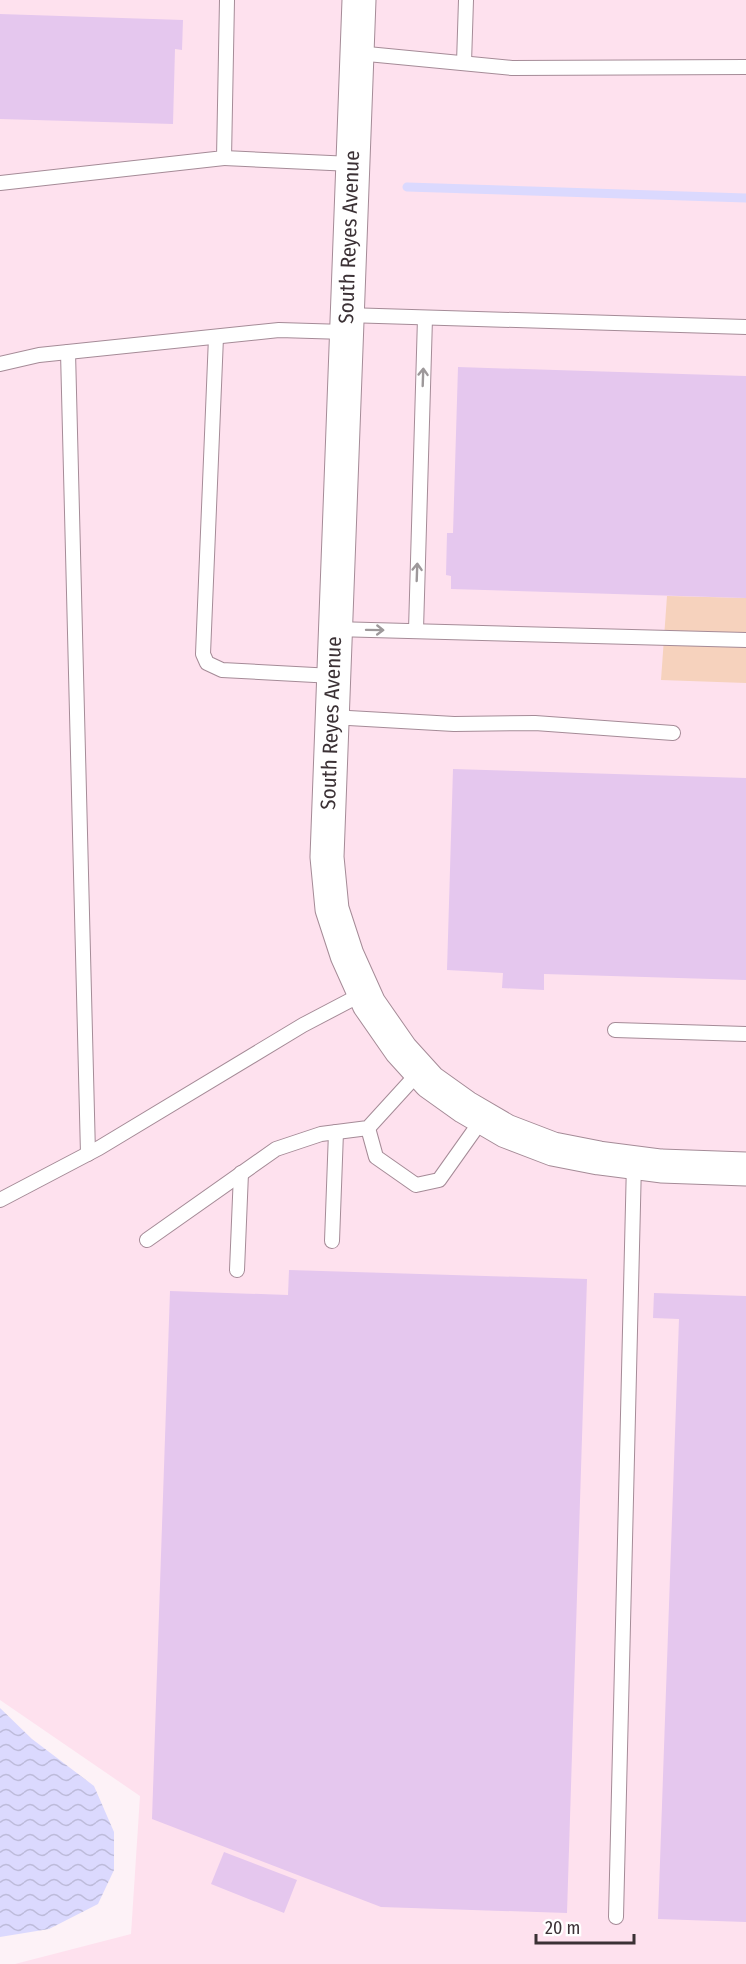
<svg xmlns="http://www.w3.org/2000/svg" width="746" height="1964" font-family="'Fira Sans Condensed',sans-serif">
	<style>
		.built { fill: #fee1ee }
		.green { fill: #f6d2bd }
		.water { fill: url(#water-waves) }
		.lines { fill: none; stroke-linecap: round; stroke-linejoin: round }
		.stream { stroke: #dbd9fe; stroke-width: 9 }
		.building { fill: #e5c7ee }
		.service-casing { stroke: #a58b97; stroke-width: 16 }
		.tertiary-casing { stroke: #a58b97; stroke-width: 35 }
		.service { stroke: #fff; stroke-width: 14 }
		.tertiary { stroke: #fff; stroke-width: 33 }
		.oneway { stroke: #9d989a }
		.labels { text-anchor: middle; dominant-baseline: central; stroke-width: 4.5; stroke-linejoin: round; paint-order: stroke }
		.street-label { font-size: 21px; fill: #3b3135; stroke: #fff }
	</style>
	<defs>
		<pattern id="water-waves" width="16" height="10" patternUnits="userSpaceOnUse" patternTransform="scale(1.5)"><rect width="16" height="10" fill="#dbd9fe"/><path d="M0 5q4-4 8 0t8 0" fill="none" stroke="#bdbbda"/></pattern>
	</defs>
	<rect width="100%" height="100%" fill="#fdf2f7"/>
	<polygon class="built" points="0,0 746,0 746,1964 15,1964 131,1934 140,1796 0,1700"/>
	<polygon class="green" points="667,596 746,598 746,683 661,680"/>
	<polygon class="water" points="0,1708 32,1739 94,1786 114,1832 114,1870 98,1904 49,1929 0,1937"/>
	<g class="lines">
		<polyline class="stream" points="407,187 746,198"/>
	</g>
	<g class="building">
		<polygon points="0,14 183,20 182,50 175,49 173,124 0,119"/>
		<polygon points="458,367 746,376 746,598 451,589 451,576 446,575 447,533 453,533"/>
		<polygon points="453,769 746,778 746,980 544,974 544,990 502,988 503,973 447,970"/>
		<polygon points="289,1270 587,1279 567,1913 381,1907 152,1819 170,1291 288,1295"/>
		<polygon points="654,1293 746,1296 746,1922 658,1919 679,1319 653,1318"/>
		<polygon points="224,1852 297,1880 284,1913 211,1884"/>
	</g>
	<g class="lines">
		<g class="service-casing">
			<g id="service">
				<polyline points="357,53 512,68 746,67"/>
				<polyline points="464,63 466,0"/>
				<polyline points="224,158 352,164"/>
				<polyline points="0,183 224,158 227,0"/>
				<polyline points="346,315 746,327"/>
				<polyline points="216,337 203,654 207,663 222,670 333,676"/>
				<polyline points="68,352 88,1154"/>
				<polyline points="0,364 39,355 279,330 345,332"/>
				<polyline points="334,629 746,640"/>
				<polyline points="416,630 425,318"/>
				<polyline points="331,717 454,724 535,723 673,733"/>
				<polyline points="615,1030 746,1034"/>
				<polyline points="368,1128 376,1157 416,1185 439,1180 483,1118"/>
				<polyline points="0,1200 99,1148 303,1025 364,993"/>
				<polyline points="147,1240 276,1149 321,1134 368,1128 420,1071"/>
				<polyline points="332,1241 336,1132"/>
				<polyline points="237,1270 241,1173"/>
				<polyline points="616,1917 634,1163"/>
			</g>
		</g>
		<g class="tertiary-casing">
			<polyline id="tertiary" points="359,0 327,857 332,909 347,955 369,1004 401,1050 430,1082 465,1107 506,1131 553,1149 599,1158 661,1166 746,1169"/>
		</g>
		<use href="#service" class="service"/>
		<use href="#tertiary" class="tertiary"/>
	</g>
	<defs><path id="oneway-shaft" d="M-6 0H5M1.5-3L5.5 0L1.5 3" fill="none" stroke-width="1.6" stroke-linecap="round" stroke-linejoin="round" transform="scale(1.5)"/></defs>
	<g class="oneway">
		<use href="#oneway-shaft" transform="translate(423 377) rotate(-88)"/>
		<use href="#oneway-shaft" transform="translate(417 572) rotate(-88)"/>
		<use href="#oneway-shaft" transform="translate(375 630) rotate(1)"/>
	</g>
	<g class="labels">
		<g class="street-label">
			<text transform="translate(349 237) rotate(-88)">South Reyes Avenue</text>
			<text transform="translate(331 723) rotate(-88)">South Reyes Avenue</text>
		</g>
	</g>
	<path d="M536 1934v9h98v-9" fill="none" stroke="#3b3135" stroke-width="3"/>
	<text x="545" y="1934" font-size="18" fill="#3b3135" stroke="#ffffff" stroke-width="4.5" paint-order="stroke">20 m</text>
</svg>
